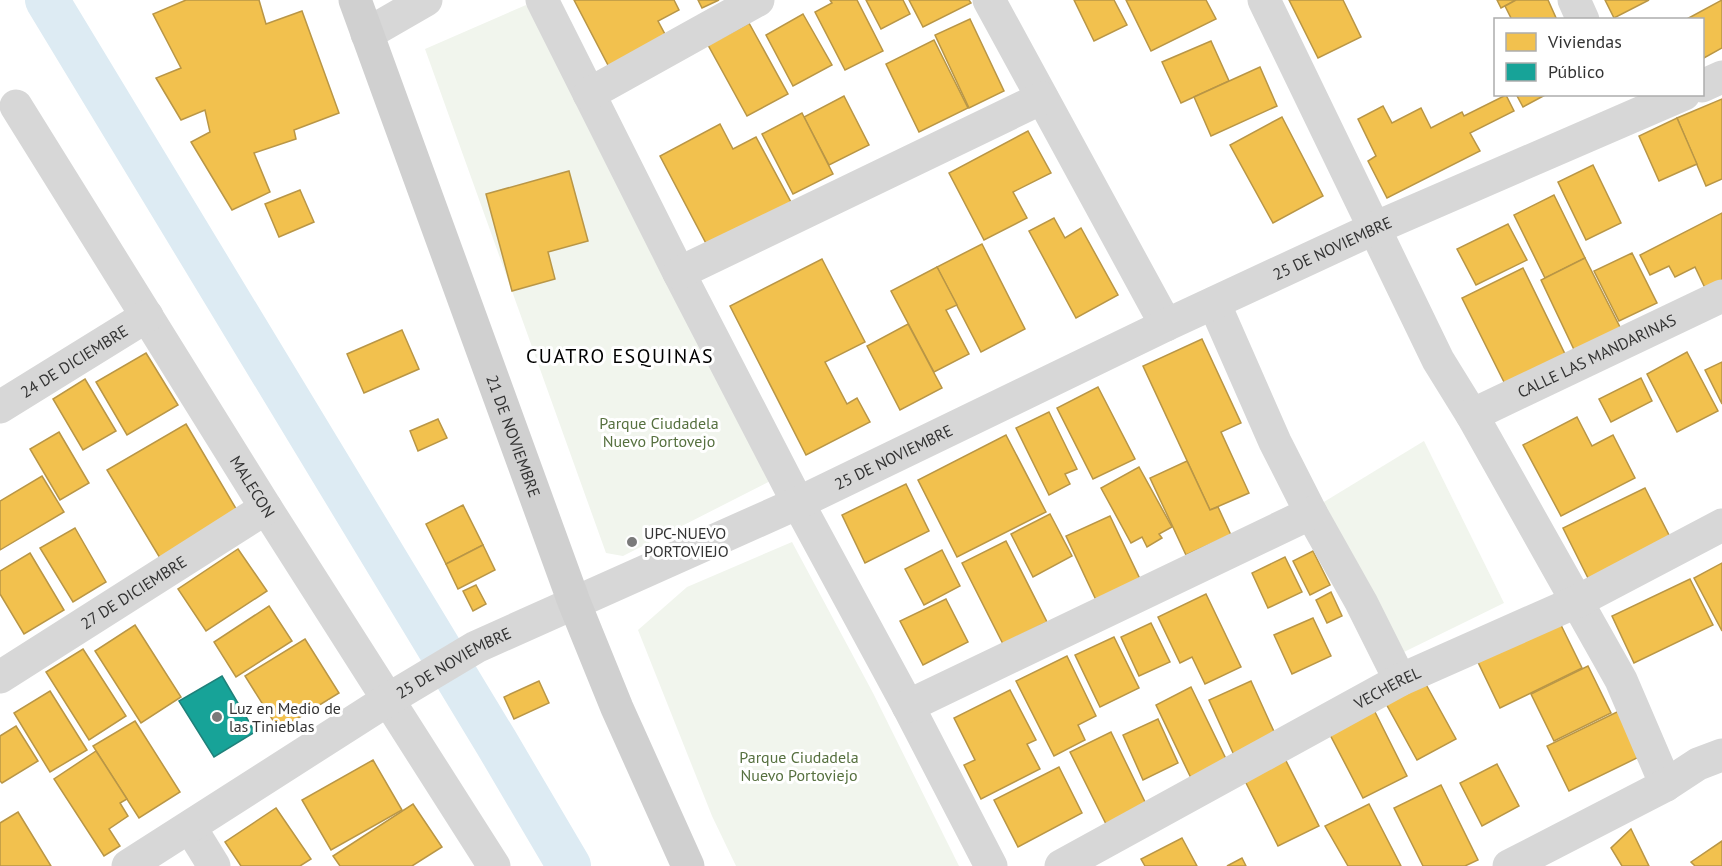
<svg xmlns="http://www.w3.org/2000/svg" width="1722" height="866" font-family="'PT Sans',sans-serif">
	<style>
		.green { fill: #f1f5ed }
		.homes { fill: #f2c14e; stroke: #b99646; stroke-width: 1.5 }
		.public { fill: #17a398; stroke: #1f817a; stroke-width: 1.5 }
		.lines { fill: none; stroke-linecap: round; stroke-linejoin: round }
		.canal { stroke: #ddebf3; stroke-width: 44 }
		.street { stroke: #d7d7d7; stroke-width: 33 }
		.secondary { stroke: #d0d0d0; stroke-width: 33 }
		.poi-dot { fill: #7a7a7a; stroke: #fff; stroke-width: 2 }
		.labels { text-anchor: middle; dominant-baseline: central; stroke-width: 6; stroke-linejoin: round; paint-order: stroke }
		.street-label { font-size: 16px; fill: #333; stroke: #fff }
		.park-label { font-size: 16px; fill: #56703f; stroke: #fff }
		.poi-label { font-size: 16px; fill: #333; stroke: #fff; text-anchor: start }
		.quarter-label { font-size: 20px; letter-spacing: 1.5px; fill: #000; stroke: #fff }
	</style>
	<rect width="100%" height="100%" fill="#fff"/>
	<g class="green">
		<polygon points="526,5 778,459 788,472 623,556 606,553 425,49"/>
		<polygon points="1424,441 1504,603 1404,652 1314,508"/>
		<polygon points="792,542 873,693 959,866 736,866 712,816 638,630 687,587"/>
	</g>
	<g class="homes">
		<polygon points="186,0 259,0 266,24 302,11 339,113 294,130 296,139 254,153 270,192 232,210 191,142 210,132 205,110 181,120 156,78 181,68 153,14"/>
		<polygon points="574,0 674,0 679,10 658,21 667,38 609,67"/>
		<polygon points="698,0 719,0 702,8"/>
		<polygon points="830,0 857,0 883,51 845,70 815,12 832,3"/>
		<polygon points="866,0 903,0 910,14 881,29"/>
		<polygon points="909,0 969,0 971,3 923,27"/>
		<polygon points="1074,0 1114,0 1127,25 1094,41"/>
		<polygon points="1126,0 1206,0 1216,19 1151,51"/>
		<polygon points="1289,0 1343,0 1361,37 1318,58"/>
		<polygon points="1497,0 1516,0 1501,8"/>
		<polygon points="1516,0 1548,0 1557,20 1512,20 1505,6"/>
		<polygon points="1605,0 1649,0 1614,18"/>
		<polygon points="1722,0 1722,48 1704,58 1702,54 1702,20 1685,20"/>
		<polygon points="803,14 832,65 793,86 766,35"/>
		<polygon points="970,19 1004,91 969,108 935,35"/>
		<polygon points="749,23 788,94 747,116 708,45"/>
		<polygon points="934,40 968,108 919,132 886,64"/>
		<polygon points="1211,41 1229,81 1181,103 1162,62"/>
		<polygon points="1260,67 1277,106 1211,136 1194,97"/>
		<polygon points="1516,94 1547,94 1523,107"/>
		<polygon points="1506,95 1514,111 1470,133 1480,151 1387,198 1368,161 1376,156 1358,119 1383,106 1392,123 1421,108 1431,128 1462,112 1464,116"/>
		<polygon points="844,96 869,145 829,165 804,117"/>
		<polygon points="1722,99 1722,179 1706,186 1677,118"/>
		<polygon points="802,113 833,174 793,194 762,134"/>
		<polygon points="1282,117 1323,196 1273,223 1230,145"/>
		<polygon points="1677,118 1697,164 1659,181 1639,136"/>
		<polygon points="720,124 733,149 756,137 792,204 709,249 660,156"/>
		<polygon points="1028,131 1051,173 1013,192 1027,218 984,240 949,173"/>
		<polygon points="1593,165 1621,223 1586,240 1558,182"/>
		<polygon points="569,171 588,241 548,252 555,279 512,291 486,194"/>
		<polygon points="300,190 314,222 279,237 265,204"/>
		<polygon points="1554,195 1585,258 1545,278 1514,215"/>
		<polygon points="1722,213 1722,280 1705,288 1695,267 1675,277 1669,266 1650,275 1640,255"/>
		<polygon points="1054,218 1065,238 1081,228 1118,295 1076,318 1029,231"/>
		<polygon points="1508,224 1527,260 1476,285 1457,249"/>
		<polygon points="982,244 1025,329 981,352 937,267"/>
		<polygon points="1632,253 1657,303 1619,321 1594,271"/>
		<polygon points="1585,258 1624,335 1578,358 1541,280"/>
		<polygon points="822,259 865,342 825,362 847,404 857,398 870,422 806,455 730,306"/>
		<polygon points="937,267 957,305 946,310 969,354 934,372 891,291"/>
		<polygon points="1523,268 1565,354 1505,384 1462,298"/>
		<polygon points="908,324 942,388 900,410 867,346"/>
		<polygon points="402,330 419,369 364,393 347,354"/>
		<polygon points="1202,339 1241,423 1221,432 1249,493 1210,510 1143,366"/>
		<polygon points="1687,352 1718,411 1677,432 1647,374"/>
		<polygon points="146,353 178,405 127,435 96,382"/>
		<polygon points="1722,362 1722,404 1705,370"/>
		<polygon points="1641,378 1652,401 1611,422 1599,399"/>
		<polygon points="85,379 116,431 83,450 53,399"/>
		<polygon points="1098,387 1135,459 1093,479 1057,408"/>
		<polygon points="1049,412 1077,469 1065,474 1070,484 1049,495 1016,428"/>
		<polygon points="1577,417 1592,446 1613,435 1635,478 1561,516 1523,445"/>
		<polygon points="438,419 447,438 418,451 410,431"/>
		<polygon points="186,424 238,512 160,558 107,470"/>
		<polygon points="59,432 89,483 60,500 30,449"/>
		<polygon points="1006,435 1046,512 957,557 918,480"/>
		<polygon points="1187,461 1210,510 1218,507 1231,535 1186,555 1150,478"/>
		<polygon points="1139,467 1172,527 1159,534 1162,538 1147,547 1142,537 1131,543 1101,488"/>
		<polygon points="42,476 64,512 0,550 0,501"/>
		<polygon points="906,484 929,531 865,563 842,515"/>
		<polygon points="1645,488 1671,539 1589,580 1563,528"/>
		<polygon points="463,505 483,545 446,564 426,524"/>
		<polygon points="1050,514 1072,556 1033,577 1011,534"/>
		<polygon points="1110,516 1140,579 1096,600 1066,536"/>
		<polygon points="75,528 106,582 73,602 40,548"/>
		<polygon points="1006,541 1047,622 1003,644 962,563"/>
		<polygon points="483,545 495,570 458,589 446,564"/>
		<polygon points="238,549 267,591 206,631 178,589"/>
		<polygon points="942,550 960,586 924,605 905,569"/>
		<polygon points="1313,551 1330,585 1310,595 1293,561"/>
		<polygon points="30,553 64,610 24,634 0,594 0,571"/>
		<polygon points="1285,557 1302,592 1268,608 1252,573"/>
		<polygon points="1722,563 1722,631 1694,578"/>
		<polygon points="1690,579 1713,625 1634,663 1612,616"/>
		<polygon points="476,585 486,604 473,611 463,591"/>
		<polygon points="1331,592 1342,616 1327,623 1316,600"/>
		<polygon points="1206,594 1241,667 1205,684 1192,657 1180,663 1158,617"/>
		<polygon points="946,599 968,642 923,665 900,621"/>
		<polygon points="269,606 292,641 236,677 214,642"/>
		<polygon points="1313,618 1331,656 1292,674 1274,635"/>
		<polygon points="1558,619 1582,668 1500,708 1476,658"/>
		<polygon points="1151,623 1170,662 1139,676 1121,637"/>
		<polygon points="135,625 181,697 141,723 95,651"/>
		<polygon points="1114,637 1139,688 1100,707 1075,655"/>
		<polygon points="305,639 339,693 279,730 245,676"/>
		<polygon points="83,649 126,716 89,740 46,672"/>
		<polygon points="1067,656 1096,716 1078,725 1085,740 1054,756 1016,681"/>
		<polygon points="1588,666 1611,713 1554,741 1531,694"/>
		<polygon points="1423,679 1456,739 1417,760 1384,700"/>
		<polygon points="539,681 549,703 514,719 504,697"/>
		<polygon points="1251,681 1276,736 1234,755 1209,700"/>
		<polygon points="1191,687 1227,761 1191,778 1156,705"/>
		<polygon points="1010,690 1036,740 1027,744 1040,769 981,799 964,765 975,760 954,718"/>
		<polygon points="50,691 87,750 50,772 14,713"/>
		<polygon points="1371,704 1407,776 1363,798 1326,727"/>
		<polygon points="1619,711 1641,756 1569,791 1547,746"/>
		<polygon points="1158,719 1178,763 1143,780 1123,735"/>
		<polygon points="135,721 180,792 139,818 93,746"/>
		<polygon points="16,726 38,761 2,783 0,781 0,736"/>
		<polygon points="1111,732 1146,804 1106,824 1070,752"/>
		<polygon points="1280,749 1319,826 1278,846 1239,769"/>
		<polygon points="96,751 127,799 120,803 128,816 109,829 120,846 104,856 54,779"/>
		<polygon points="373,760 402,810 331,850 302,800"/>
		<polygon points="1497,764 1519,806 1482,826 1460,783"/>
		<polygon points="1059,767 1082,813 1018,847 994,800"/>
		<polygon points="1441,785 1478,860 1465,866 1423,866 1394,808"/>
		<polygon points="413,804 442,847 412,866 340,866 333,856"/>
		<polygon points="1369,804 1401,866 1348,866 1325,826"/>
		<polygon points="276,808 311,859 300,866 241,866 225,842"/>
		<polygon points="18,812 51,866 0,866 0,823"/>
		<polygon points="1631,829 1649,866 1622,866 1611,848"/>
		<polygon points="1182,838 1197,866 1145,866 1141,859"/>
		<polygon points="1722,841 1722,866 1695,866 1691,862"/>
		<polygon points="1242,858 1246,866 1227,866"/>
	</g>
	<polygon class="public" points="222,676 255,732 214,757 179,701"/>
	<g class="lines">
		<polyline class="canal" points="47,0 496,742 569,866"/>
		<g class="street">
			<polyline points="542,0 679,273 798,503 908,706 991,866"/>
			<polyline points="989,0 1166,325"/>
			<polyline points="1264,0 1438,360 1472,415 1621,680 1666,785"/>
			<polyline points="1574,0 1583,20"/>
			<polyline points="367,34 426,0"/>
			<polyline points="1702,86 1722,77"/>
			<polyline points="589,94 758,0"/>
			<path id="s1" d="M16,106L266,508L494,866"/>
			<polyline points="679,273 1042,98"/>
			<polyline points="1214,303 1275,442 1311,513 1361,602 1400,680"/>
			<path id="s2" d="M0,407L147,316"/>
			<path id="s3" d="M1472,415L1722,296"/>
			<path id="s4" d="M0,677L266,508"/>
			<polyline points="908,706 1311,513"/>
			<polyline points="190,827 214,866"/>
			<path id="s5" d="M128,866L389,699L476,647L798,503L1166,325L1375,228L1684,94"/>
			<path id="s6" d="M1061,866L1400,680L1576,602L1722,525"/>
			<polyline points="1509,866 1666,785 1698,764 1722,755"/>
		</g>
		<path class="secondary" id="s7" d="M355,0L574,602L617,708L688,866"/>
	</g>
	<g class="poi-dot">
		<circle cx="632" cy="542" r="6"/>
		<circle cx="217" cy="717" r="6"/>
	</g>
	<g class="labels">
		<g class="street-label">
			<text stroke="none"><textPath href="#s5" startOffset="1356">25 DE NOVIEMBRE</textPath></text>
			<text stroke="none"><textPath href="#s3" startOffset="138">CALLE LAS MANDARINAS</textPath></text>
			<text stroke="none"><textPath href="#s2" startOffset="87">24 DE DICIEMBRE</textPath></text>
			<text stroke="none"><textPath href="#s7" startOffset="464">21 DE NOVIEMBRE</textPath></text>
			<text stroke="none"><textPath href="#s5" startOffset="870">25 DE NOVIEMBRE</textPath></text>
			<text stroke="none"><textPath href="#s1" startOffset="448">MALECON</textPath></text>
			<text stroke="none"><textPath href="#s4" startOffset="158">27 DE DICIEMBRE</textPath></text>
			<text stroke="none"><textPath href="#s5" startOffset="384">25 DE NOVIEMBRE</textPath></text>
			<text stroke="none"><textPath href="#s6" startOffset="372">VECHEREL</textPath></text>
		</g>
		<g class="park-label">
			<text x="659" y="423">Parque Ciudadela<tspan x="659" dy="18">Nuevo Portovejo</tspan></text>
			<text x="799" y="757">Parque Ciudadela<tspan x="799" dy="18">Nuevo Portoviejo</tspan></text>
		</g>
		<g class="poi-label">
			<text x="644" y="533">UPC-NUEVO<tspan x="644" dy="18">PORTOVIEJO</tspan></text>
			<text x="229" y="708">Luz en Medio de<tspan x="229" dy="18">las Tinieblas</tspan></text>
		</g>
		<g class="quarter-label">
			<text x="620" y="356">CUATRO ESQUINAS</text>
		</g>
	</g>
	<rect x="1494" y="18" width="210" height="78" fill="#ffffff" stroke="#adadad" stroke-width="1.5"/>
	<rect x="1506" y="33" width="30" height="18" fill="#f2c14e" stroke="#adadad" stroke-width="1.5"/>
	<text x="1548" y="48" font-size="18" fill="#333333">Viviendas</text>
	<rect x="1506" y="63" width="30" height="18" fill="#17a398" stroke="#adadad" stroke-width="1.5"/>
	<text x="1548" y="78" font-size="18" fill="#333333">Público</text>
</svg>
